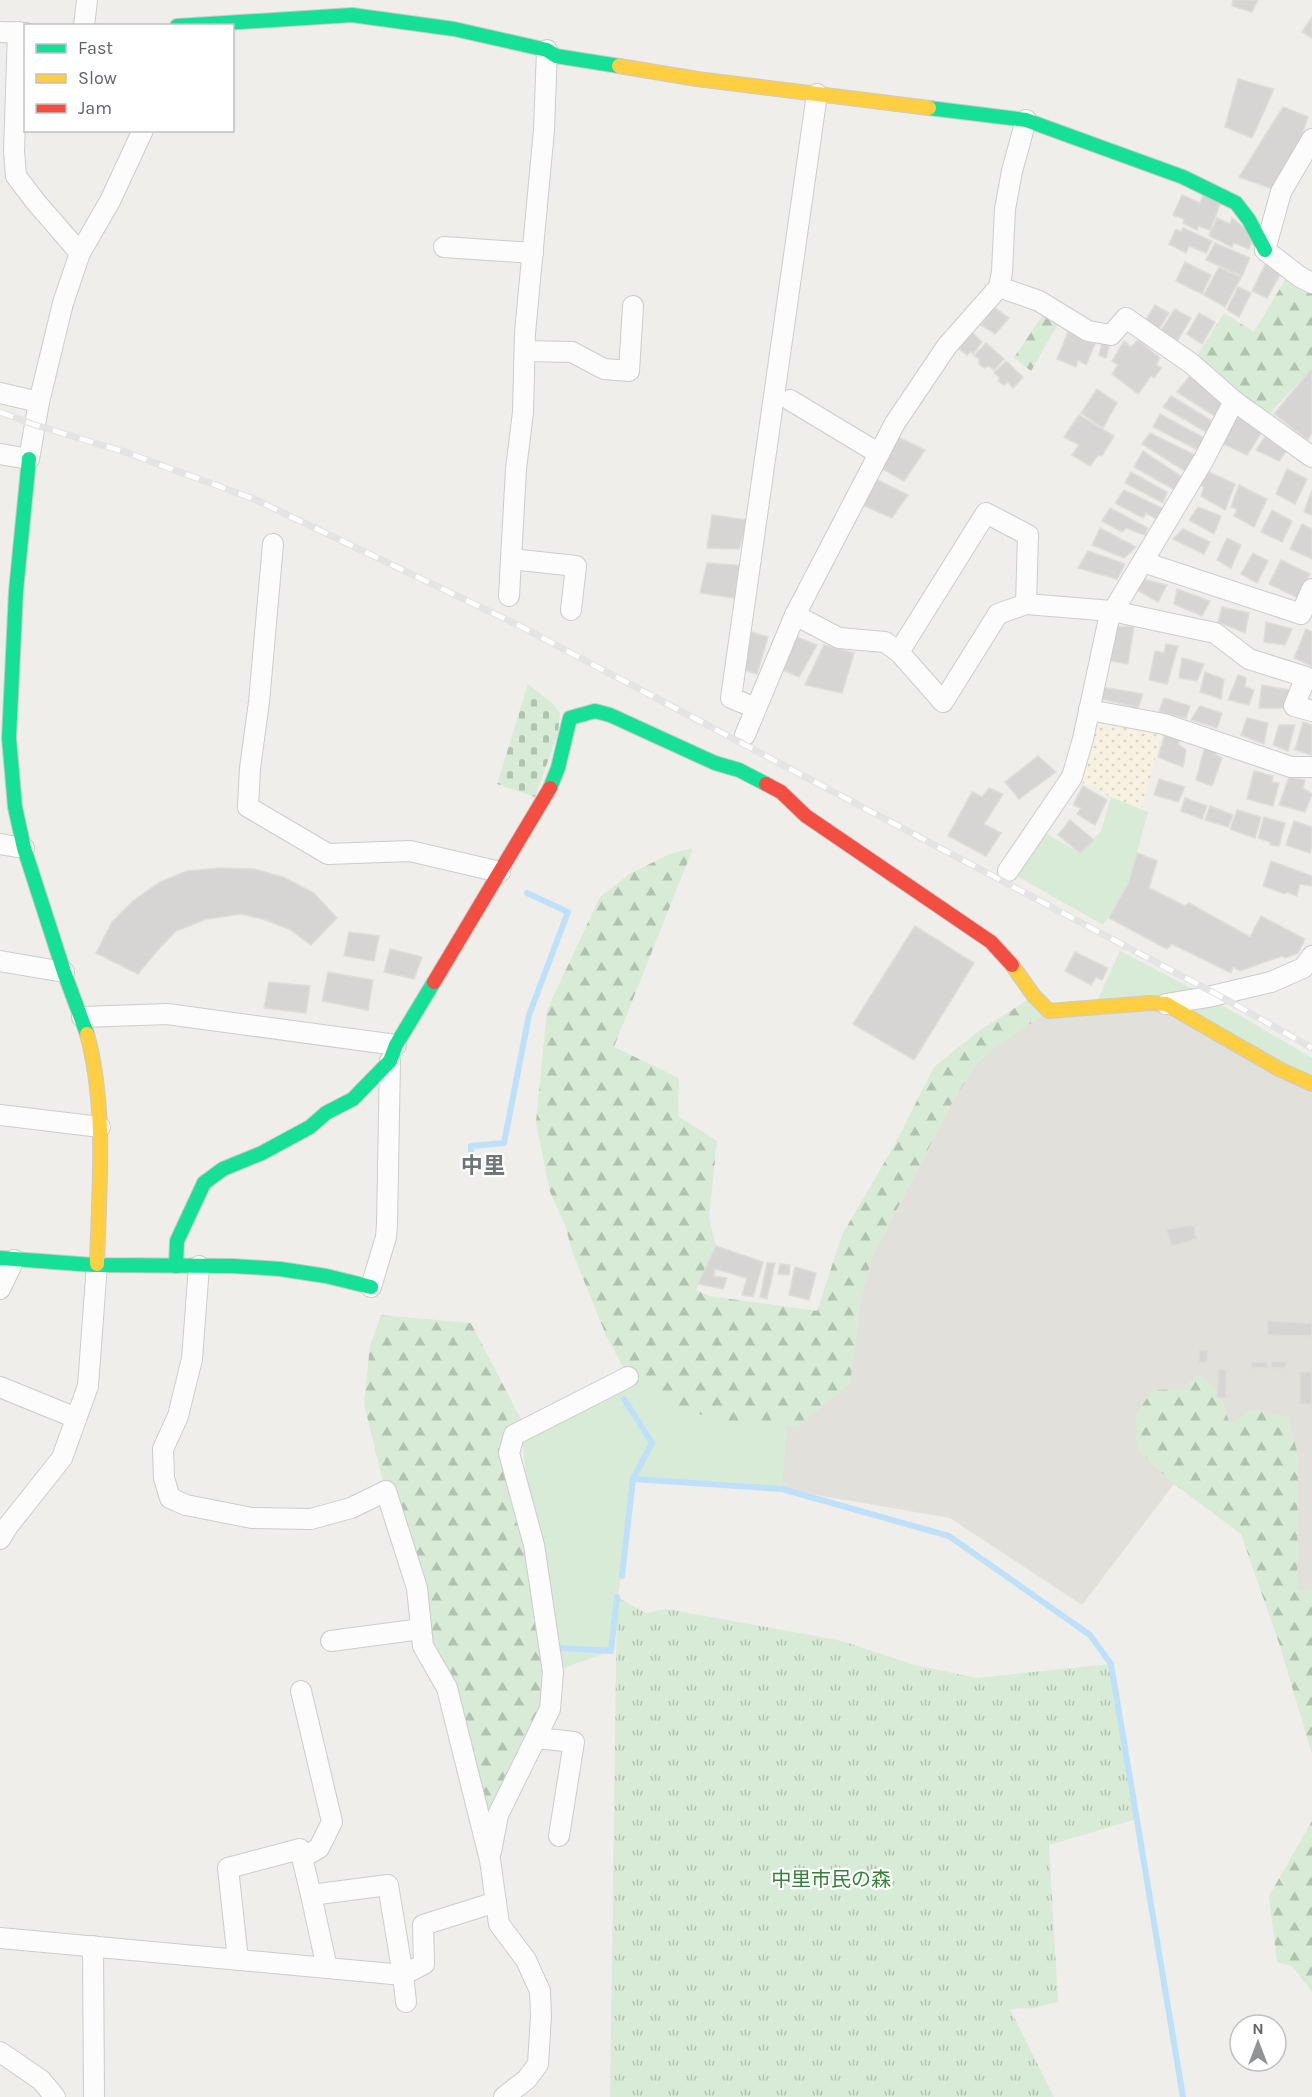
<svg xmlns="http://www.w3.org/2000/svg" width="1312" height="2097" font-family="Karla,'Noto Sans JP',sans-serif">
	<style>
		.education { fill: #e2e0da }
		.green { fill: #d8ebd6 }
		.forest { fill: url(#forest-firs) }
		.sand { fill: url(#sand-dots) }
		.cemetery { fill: url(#cemetery-stones) }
		.park { fill: url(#park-tufts) }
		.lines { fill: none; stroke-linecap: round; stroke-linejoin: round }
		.stream { stroke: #bfe0f9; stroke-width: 6 }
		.building { fill: #d6d5d3; stroke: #deddd9; stroke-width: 1.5 }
		.street-casing { stroke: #cbcccc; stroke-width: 22 }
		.fast-casing { stroke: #cacacb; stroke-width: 16 }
		.slow-casing { stroke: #cacacb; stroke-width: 16 }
		.jam-casing { stroke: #cacacb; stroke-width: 16 }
		.street { stroke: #fdfcfc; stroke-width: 20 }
		.fast { stroke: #16e098; stroke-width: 14 }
		.slow { stroke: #ffcf43; stroke-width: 14 }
		.jam { stroke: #f24e42; stroke-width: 14 }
		.rail-casing { stroke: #e4e4e4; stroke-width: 7 }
		.rail { stroke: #fff; stroke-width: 4.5; stroke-dasharray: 14; stroke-linecap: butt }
		.labels { text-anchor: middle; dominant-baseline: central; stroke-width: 4.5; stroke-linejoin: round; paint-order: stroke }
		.park-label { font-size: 20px; fill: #348238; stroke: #fff }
		.quarter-label { font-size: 22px; font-weight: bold; fill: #70757a; stroke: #fff }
	</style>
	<defs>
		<pattern id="forest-firs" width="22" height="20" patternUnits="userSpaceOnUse" patternTransform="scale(1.5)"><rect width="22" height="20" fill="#d8ebd6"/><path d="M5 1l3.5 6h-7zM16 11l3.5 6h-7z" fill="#b2c2b1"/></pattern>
		<pattern id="sand-dots" width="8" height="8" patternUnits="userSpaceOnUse" patternTransform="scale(1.5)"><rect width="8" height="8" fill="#f6f1e1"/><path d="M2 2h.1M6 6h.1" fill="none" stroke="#d5d1c4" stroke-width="1.8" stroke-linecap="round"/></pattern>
		<pattern id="cemetery-stones" width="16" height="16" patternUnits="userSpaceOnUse" patternTransform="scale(1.5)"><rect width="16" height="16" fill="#d8ebd6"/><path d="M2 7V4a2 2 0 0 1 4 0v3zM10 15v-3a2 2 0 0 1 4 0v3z" fill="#b2c2b1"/></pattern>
		<pattern id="park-tufts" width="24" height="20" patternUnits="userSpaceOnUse" patternTransform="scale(1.5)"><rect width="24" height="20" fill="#d8ebd6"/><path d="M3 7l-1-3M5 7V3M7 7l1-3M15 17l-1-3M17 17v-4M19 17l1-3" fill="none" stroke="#b2c2b1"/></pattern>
	</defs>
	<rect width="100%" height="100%" fill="#efeeea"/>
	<polygon class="education" points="1166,1004 1312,1084 1312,1589 1297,1590 1298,1455 1230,1424 1218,1390 1153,1390 1137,1449 1174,1484 1082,1605 950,1518 782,1489 786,1426 850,1384 861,1296 873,1255 952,1103 975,1065 988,1052 1049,1011"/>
	<g class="green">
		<polygon points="1111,797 1148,812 1129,882 1103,925 1008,871 1038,829 1080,853 1101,831"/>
		<polygon points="1120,951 1208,997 1312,1058 1312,1084 1166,1004 1094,1008"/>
		<polygon points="628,1377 786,1426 782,1489 633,1479 611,1651 553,1672 522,1442"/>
	</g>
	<g class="forest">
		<polygon points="1291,270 1312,282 1312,368 1263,421 1192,364 1224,313 1254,332"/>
		<polygon points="1048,307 1063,315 1031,371 1014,358"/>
		<polygon points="693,848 614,1047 679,1078 678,1116 717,1141 709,1218 716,1246 696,1290 709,1296 817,1311 842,1235 894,1146 934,1067 980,1030 1034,996 1049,1011 988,1052 975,1065 952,1103 873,1255 861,1296 850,1384 797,1427 739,1423 689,1412 660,1403 628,1377 606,1335 573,1254 565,1225 550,1192 536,1122 547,1010 600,897 631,873 670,854"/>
		<polygon points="381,1315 471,1323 526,1429 514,1435 553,1672 490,1860 447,1688 423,1646 364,1404 370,1346"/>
		<polygon points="1198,1374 1218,1390 1230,1424 1253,1409 1288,1417 1298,1455 1297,1589 1312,1589 1312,1754 1279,1643 1241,1534 1174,1484 1137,1449 1136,1414 1153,1390 1183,1389"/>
		<polygon points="1312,1821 1312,1992 1293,1967 1277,1962 1269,1896"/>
	</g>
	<polygon class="sand" points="1089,710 1164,724 1142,809 1111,797 1072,777"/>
	<polygon class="cemetery" points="528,684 552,703 560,713 558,733 535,797 497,784"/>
	<polygon class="park" points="617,1597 646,1613 667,1609 842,1641 911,1664 976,1678 1111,1664 1137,1819 1049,1845 1058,2002 1033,2008 1010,2009 1054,2097 610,2097"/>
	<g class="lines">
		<g class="stream">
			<polyline points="471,1168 471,1146 504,1143 529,1015 568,912 527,893"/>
			<polyline points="633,1479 782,1489 949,1536 1090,1635 1111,1664 1183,2097"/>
			<polyline points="622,1576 633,1479 652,1443 624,1399"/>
			<polyline points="561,1648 611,1651 617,1597"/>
		</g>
	</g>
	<g class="building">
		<polygon points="1233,0 1258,0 1252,12 1232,6"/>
		<polygon points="1312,17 1312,38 1302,32"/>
		<polygon points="1238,79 1274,89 1252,138 1225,127"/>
		<polygon points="1283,107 1308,117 1281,192 1239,177"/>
		<polygon points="1182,195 1200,203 1203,195 1221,202 1210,230 1199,226 1197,230 1183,223 1184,219 1173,215"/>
		<polygon points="1217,218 1230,224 1232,218 1254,236 1249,249 1234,243 1232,247 1209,236"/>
		<polygon points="1183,228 1212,241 1206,253 1189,246 1186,253 1169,244 1176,229 1181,232"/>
		<polygon points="1215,243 1250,258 1242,276 1206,260"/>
		<polygon points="1185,262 1211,275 1202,294 1176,281"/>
		<polygon points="1265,265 1281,273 1267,298 1252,291"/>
		<polygon points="1219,267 1241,277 1225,307 1204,295"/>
		<polygon points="1238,287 1251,293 1239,317 1227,310"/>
		<polygon points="1155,305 1169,313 1159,329 1145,321"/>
		<polygon points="994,307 1009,318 995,334 981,325"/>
		<polygon points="1175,309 1191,318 1176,343 1160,332"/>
		<polygon points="1199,313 1215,322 1202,344 1187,334"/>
		<polygon points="970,330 982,342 973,354 971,352 967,355 959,349 961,346 957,344"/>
		<polygon points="1068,332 1095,344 1086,365 1078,360 1076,367 1057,359"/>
		<polygon points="1103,340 1110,342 1106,358 1099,355"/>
		<polygon points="1138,340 1160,358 1156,365 1161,368 1154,378 1151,376 1138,394 1112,374 1118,365 1112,361 1124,341 1131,347"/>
		<polygon points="986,343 1004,359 994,370 989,366 984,368 979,364 979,359 974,356"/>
		<polygon points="1006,361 1023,377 1013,388 1008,382 1004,385 999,382 999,377 994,373"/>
		<polygon points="1312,368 1312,432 1308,440 1274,414"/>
		<polygon points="1191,374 1225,403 1215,416 1177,392"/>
		<polygon points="1097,389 1117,403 1103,428 1081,413"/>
		<polygon points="1171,396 1214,422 1206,432 1163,407"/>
		<polygon points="1236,413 1263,430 1247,455 1219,442"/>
		<polygon points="1160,414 1206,439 1200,451 1153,427"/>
		<polygon points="1079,415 1114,436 1102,456 1098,455 1090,466 1072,455 1079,445 1064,437"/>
		<polygon points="1150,433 1197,456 1188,473 1142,444"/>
		<polygon points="1267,434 1288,449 1279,461 1256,450"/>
		<polygon points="896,436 925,450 904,481 879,467"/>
		<polygon points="1143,451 1185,479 1175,490 1134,467"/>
		<polygon points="1202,469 1235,484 1225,510 1201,496 1204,487 1196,483"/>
		<polygon points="1287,469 1307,479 1295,504 1276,494"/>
		<polygon points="1131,472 1167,492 1163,503 1125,483"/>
		<polygon points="876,479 908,495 892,518 860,504"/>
		<polygon points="1239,485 1267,499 1254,527 1234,516 1237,509 1231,507"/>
		<polygon points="1124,490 1166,510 1159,520 1146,513 1143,518 1115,503"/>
		<polygon points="1312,490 1312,515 1304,512"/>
		<polygon points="1198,507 1221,516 1214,534 1189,520"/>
		<polygon points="1110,508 1148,528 1145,535 1126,528 1122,532 1102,521"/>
		<polygon points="1272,510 1292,521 1282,542 1261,532"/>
		<polygon points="712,515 748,520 739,549 707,548"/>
		<polygon points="1302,524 1312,529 1312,559 1290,549"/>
		<polygon points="1100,528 1136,547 1124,558 1092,545"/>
		<polygon points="1183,529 1210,542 1204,554 1173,539"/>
		<polygon points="1227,538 1241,545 1231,568 1217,560"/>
		<polygon points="1088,551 1125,564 1117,579 1078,568"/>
		<polygon points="1253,553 1268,561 1257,583 1241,574"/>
		<polygon points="1281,560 1310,574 1298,598 1269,584"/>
		<polygon points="707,563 746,566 739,599 700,593"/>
		<polygon points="1143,579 1167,585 1158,602 1137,590"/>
		<polygon points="1177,589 1210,601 1202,616 1174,604"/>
		<polygon points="1222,607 1249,613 1245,633 1218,622"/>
		<polygon points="1266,622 1292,629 1285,645 1264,642"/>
		<polygon points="1134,626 1128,664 1105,660 1114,627"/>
		<polygon points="1306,629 1312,632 1312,666 1294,658"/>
		<polygon points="748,631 768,637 757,674 741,669"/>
		<polygon points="792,635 817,645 799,677 780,669"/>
		<polygon points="1166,644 1178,646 1167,684 1149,680 1155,651 1164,653"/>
		<polygon points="824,645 854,653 842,693 805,685"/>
		<polygon points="1182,658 1204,664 1197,681 1179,678"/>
		<polygon points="1205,672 1224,679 1221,699 1200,692"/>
		<polygon points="1238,675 1246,678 1245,687 1254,690 1249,705 1228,700"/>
		<polygon points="1262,685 1290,690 1284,708 1259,708"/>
		<polygon points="1103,687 1143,694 1138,708 1102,699"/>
		<polygon points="1164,698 1190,706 1186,718 1159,712"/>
		<polygon points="1200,706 1222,713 1217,728 1191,720"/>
		<polygon points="1247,718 1268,723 1264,744 1241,735"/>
		<polygon points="1303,722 1312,725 1312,755 1295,750"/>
		<polygon points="1279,725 1295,725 1288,751 1273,745"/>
		<polygon points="1167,728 1183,732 1178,744 1186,750 1183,767 1158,757"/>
		<polygon points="1206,742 1219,746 1215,754 1222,758 1212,786 1196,780"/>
		<polygon points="1038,756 1056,772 1019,799 1005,782"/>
		<polygon points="1254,771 1273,776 1272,782 1279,783 1273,806 1247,799"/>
		<polygon points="1289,777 1305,780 1303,788 1312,794 1305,812 1279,805"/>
		<polygon points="1159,779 1185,787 1178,802 1154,795"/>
		<polygon points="1083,786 1107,800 1095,825 1077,814 1081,808 1073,805"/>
		<polygon points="989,788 1003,794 984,824 1001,833 986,856 948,836 972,792 982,797"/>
		<polygon points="1185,798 1207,806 1202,819 1181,811"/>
		<polygon points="1210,806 1233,815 1228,827 1205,820"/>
		<polygon points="1237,810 1261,817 1255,838 1230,829"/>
		<polygon points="1264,817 1285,823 1279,846 1270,845 1270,842 1258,838"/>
		<polygon points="1070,820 1094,840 1080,853 1058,835"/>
		<polygon points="1294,821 1312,827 1312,845 1310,853 1286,845"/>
		<polygon points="1137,853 1157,861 1149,888 1185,906 1189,903 1250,937 1261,916 1305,939 1298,953 1285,958 1282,956 1240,971 1233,967 1231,973 1172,944 1167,949 1109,918 1129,882"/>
		<polygon points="1271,861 1312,876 1312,886 1300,884 1297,896 1287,892 1285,894 1263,886"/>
		<polygon points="221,868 254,869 283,877 314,893 337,918 311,945 289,929 263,919 241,914 207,919 176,931 156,952 138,974 96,953 112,922 133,901 160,882 187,871"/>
		<polygon points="915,926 974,963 914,1060 853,1024"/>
		<polygon points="349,932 379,936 374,961 344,956"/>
		<polygon points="390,949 422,957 414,979 384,972"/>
		<polygon points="1075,952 1108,968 1102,980 1096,977 1091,985 1065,971"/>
		<polygon points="328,972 373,980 368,1010 322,1001"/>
		<polygon points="269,982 310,986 306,1013 264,1008"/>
		<polygon points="1194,1225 1196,1239 1172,1246 1166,1229"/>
		<polygon points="716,1246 763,1262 753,1297 742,1295 747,1278 715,1269 714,1276 727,1278 723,1289 698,1284"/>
		<polygon points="767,1263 775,1263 767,1299 760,1297"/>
		<polygon points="780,1264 790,1265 789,1275 778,1274"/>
		<polygon points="795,1267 816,1273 809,1300 789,1295"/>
		<polygon points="1267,1321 1312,1323 1312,1336 1268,1335"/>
		<polygon points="1199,1350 1208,1350 1207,1362 1199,1363"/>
		<polygon points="1271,1361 1286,1362 1285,1368 1271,1368"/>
		<polygon points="1251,1362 1267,1362 1268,1367 1251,1368"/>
		<polygon points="1219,1368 1226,1371 1226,1398 1217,1397"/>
		<rect x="1300" y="1372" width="12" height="32"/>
	</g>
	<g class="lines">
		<g class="street-casing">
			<g id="street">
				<polyline points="84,26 87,0"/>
				<polyline points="0,32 26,33"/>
				<polyline points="18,32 14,151 16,176 35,201 80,253"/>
				<polyline points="1312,139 1281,192 1265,250 1300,277 1312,283"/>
				<polyline points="444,247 533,253"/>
				<polyline points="999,287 1039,301 1088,331 1111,335 1126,318 1192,364 1234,401 1312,457"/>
				<polyline points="525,351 572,352 604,369 629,371 633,306"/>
				<polyline points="0,393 39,402"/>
				<polyline points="790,400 878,453"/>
				<polyline points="0,454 29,459 39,402 63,303 80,253 110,201 143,130"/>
				<polyline points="273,544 259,702 250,768 248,807 328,854 410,851 500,872"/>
				<polyline points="511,559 576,566 571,610"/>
				<polyline points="1143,562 1301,614 1312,589"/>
				<polyline points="509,596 516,469 523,412 525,333 544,130 547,50"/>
				<polyline points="1026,604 998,614 943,702 899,652 986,513 1028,535 1026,604 1112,611 1215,633 1249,659 1306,677 1294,706 1312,711"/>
				<polyline points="795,615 839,638 885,642 899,652"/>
				<polyline points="756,708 731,698 817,94"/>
				<polyline points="1089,710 1164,724 1291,767 1312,767"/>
				<polyline points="745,735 795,615 895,423 947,346 999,287 1002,272 1005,209 1012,171 1026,120"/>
				<polyline points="0,844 24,848"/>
				<polyline points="1008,871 1072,777 1083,739 1109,618 1204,459 1234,401"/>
				<polyline points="0,961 64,972"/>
				<polyline points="1166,1004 1208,997 1271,982 1303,968 1312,956"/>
				<polyline points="82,1017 167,1014 396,1045"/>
				<polyline points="0,1115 100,1127"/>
				<polyline points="199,1266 192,1359 178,1416 163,1449 164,1478 170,1498 186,1505 252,1518 311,1519 351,1508 386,1491 417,1588 423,1646 447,1688 490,1860 499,1924 526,1960 540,1991 541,2016 538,2064 527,2079 504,2097"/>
				<polyline points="371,1287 386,1237 387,1224 390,1061"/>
				<polyline points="0,1289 14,1260"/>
				<polyline points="0,1387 76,1418"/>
				<polyline points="0,1539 8,1526 62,1458 88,1386 97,1264"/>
				<polyline points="331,1641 421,1629"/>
				<polyline points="301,1691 332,1822 319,1848 302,1858"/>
				<polyline points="536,1738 574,1742 559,1836"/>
				<polyline points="491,1852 498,1815 550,1709 553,1672 534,1545 509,1453 514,1435 628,1377"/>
				<polyline points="311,1895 327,1968"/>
				<polyline points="0,1938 403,1975 388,1885 311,1895 300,1849 228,1868 238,1960"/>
				<polyline points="93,1946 94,2097"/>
				<polyline points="406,2002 403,1975 424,1964 423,1925 496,1902"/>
				<polyline points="0,2052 41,2080 55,2097"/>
			</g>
		</g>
		<g class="fast-casing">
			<g id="fast">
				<polyline points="177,26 352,15 454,29 547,50 556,56 619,66"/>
				<polyline points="929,108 1026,120 1183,177 1236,203 1249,220 1265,250"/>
				<polyline points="29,459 16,591 9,738 15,807 24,848 64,972 87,1034"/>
				<polyline points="550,788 558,768 570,718 595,711 610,715 715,763 739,770 766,784"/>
				<polyline points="0,1258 93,1265 233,1266 280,1269 326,1276 371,1287"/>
				<polyline points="176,1266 177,1241 204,1183 223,1169 262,1153 310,1127 326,1113 353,1099 390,1061 396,1045 434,982"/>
			</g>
		</g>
		<g class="slow-casing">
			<g id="slow">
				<polyline points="619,66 697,79 929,108"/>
				<polyline points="1012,965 1034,996 1049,1011 1150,1003 1166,1004 1279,1069 1312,1084"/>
				<path d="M87,1034C107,1108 99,1187 97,1264"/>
			</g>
		</g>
		<g class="jam-casing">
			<g id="jam">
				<polyline points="766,784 781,792 806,816 991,942 1012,965"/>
				<polyline points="434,982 550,788"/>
			</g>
		</g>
		<use href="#street" class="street"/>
		<use href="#fast" class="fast"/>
		<use href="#slow" class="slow"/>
		<use href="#jam" class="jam"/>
		<g class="rail-casing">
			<polyline id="rail" points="0,412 35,425 125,452 254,499 518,625 1218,995 1312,1048"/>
		</g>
		<use href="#rail" class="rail"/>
	</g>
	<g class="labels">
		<g class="park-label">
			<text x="831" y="1879">中里市民の森</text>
		</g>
		<g class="quarter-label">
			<text x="483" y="1166">中里</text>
		</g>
	</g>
	<rect x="24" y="24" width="210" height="108" fill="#ffffff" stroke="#bfc1c3" stroke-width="1.5"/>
	<rect x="36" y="44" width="30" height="9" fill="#16e098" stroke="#bfc1c3" stroke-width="1.5"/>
	<text x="78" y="54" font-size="18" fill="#5f6368">Fast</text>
	<rect x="36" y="74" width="30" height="9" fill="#ffcf43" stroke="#bfc1c3" stroke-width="1.5"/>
	<text x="78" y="84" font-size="18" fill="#5f6368">Slow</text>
	<rect x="36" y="104" width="30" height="9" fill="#f24e42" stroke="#bfc1c3" stroke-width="1.5"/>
	<text x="78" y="114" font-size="18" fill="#5f6368">Jam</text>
	<g transform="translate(1258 2043)"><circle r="28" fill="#ffffff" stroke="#bfc1c3" stroke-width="1.5"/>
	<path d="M0-4.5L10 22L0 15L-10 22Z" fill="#919496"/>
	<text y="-9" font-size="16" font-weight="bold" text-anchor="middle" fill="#5f6368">N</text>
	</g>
</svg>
